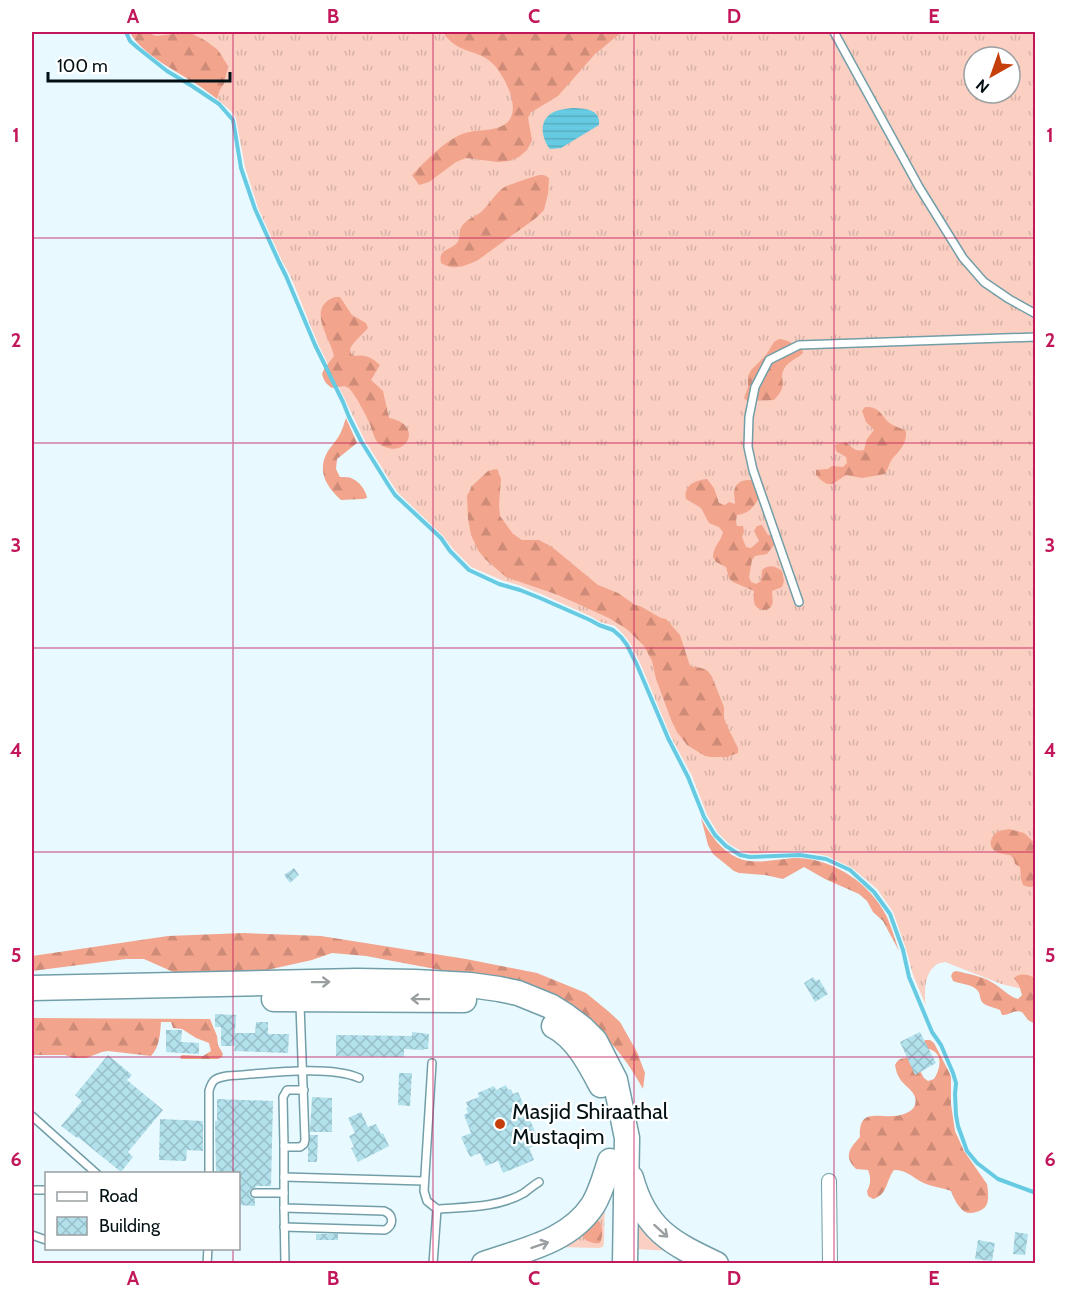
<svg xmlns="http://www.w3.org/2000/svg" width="1067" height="1295" font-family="Cabin,sans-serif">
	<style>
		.grass { fill: url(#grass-tufts); fill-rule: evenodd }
		.forest { fill: url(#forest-firs) }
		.water { fill: url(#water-rules) }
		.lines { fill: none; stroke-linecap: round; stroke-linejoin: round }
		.stream { stroke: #66cbe2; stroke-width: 4 }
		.building { fill: url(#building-cross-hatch) }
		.lane-casing { stroke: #729ea8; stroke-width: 10 }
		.street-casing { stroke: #729ea8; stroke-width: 16 }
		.highway-casing { stroke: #729ea8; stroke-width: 27 }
		.lane { stroke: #fff; stroke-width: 7 }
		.street { stroke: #fff; stroke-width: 14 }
		.highway { stroke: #fff; stroke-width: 24 }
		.oneway { stroke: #9a9fa1 }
		.grid { fill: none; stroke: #c2185b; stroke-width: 1.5; stroke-opacity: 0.55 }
		.poi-dot { fill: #c63f0a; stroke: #fff; stroke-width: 2 }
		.labels { text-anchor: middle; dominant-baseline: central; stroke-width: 4.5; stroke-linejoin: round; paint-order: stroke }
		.poi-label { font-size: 22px; fill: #021014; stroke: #fff; text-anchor: start }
		.neatline { fill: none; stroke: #c2185b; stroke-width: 2 }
		.grid-label { font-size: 20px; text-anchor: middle; font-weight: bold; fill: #c2185b }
	</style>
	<defs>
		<pattern id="grass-tufts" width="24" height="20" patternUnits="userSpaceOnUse" patternTransform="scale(1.5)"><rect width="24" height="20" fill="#fbd0c2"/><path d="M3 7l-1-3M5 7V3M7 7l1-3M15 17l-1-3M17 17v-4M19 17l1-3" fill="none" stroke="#d6b2a6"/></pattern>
		<pattern id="forest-firs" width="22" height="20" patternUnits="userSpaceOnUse" patternTransform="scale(1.5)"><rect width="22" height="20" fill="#f2a48c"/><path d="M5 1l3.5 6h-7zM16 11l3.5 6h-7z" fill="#ce8c78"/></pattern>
		<pattern id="water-rules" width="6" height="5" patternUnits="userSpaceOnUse" patternTransform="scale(1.5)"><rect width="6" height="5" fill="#66cbe2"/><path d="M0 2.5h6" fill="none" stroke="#57adc1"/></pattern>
		<pattern id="building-cross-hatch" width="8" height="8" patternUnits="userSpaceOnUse" patternTransform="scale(1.5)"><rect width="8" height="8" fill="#b2e0eb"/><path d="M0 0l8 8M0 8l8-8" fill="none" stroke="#97bfc9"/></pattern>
	</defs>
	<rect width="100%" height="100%" fill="#e8faff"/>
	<g class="grass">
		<path d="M145,32H1035V992L1001,984L945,962C941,963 937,963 935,966C924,974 924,994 926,1006L913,975L906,949L893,912L877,889L852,868L827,856L800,851L751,854L741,851L729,844L718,833L707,815L692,776L671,737L640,663L630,643L623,634L615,626L600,622L592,617L541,594L521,586L501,580L471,567L453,549L443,536L398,493L392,484L364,439L318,344L290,275L282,261L258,208L245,167L236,119L233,113L217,99L220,90L224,84L157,36ZM974,57H1010V93H974Z"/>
		<polygon points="605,1197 604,1243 603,1247 599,1248 556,1247"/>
		<polygon points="633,1211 672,1251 635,1249"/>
	</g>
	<g class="forest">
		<path d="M130,32H145L157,36L189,32L206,41L218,50L228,66L224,84L220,90L217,99C209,93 202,87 193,82C174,70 139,52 130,32Z"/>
		<path d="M443,32H622L595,54L558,96L530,113L528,118L532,140L527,150L519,157L509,161L498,162L466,158L456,162L429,182L419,185L412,175C426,161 443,142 462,134C475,129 490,132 502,126C525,115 506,79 495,66C478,47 458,56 443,32Z"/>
		<path d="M539,175H544L549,178L548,194L544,210L536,218L478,260C465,266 454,271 441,263C438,248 450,251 457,243C461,238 458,231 462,226C467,219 475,217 481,212C489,205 495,194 503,188C507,185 533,177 539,175Z"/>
		<path d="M335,297H340L352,315L366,323L368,328C362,335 354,341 350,349L351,354L355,356C366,354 372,358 380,365L371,380L383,391L389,418C393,419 398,420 402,423C418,434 404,455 385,447C382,446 379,444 377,442C374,437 372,430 370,424C364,412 358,399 349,388L344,386L332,388C326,384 324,381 322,374L324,369L334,356C331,338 305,308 335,297Z"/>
		<path d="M779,339C787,339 794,345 802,348L803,353C797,359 788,361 784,369C778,381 790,383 774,400L747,401L744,398L748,387V376L751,370L766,355L774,342Z"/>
		<path d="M865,407C881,406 881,417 891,424C896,427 901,428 906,431C907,444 900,450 892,459C889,464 888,469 885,474L862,478L846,475C832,484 830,490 816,475V470L828,469L832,466L843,467L847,463L846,457L836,451L835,445L846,442C852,448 856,452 864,450L867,439L874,430L866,422L862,411Z"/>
		<path d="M346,418L357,443L337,459L336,469L340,477C342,477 350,477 351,478C359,481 366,490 367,498L363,499L341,500C327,487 316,471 328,451C332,445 338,439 341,432C343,428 344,423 346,418Z"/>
		<path d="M497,469L501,479L499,505L500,516L513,534L522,540H539L552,547L598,585L618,593L635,605L640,606L661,618L666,619L680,635L690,666C700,668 707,667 712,677L724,707V718L728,728L738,748V753L727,757H711L705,756L687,745L677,732L672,722L656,679L652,661L644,646L628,630L609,618L558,595L506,577L485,559L478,550L471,535L468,519L467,496L472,486L488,471Z"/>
		<path d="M707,479L714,488L719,503L725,505L729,502L735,504C735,500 734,496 734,492C735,481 746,478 755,481L761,495C754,506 751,513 737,515L736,521L737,526H743L744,532L742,537L746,547L751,548L759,541L754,531L757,526L762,525L768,535L778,537L779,543L774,545L767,554L755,556L752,560L749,577L751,582L756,584L761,581L762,570C770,564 775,566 782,571L784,581L782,587L772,591C772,596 774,603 771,607C765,613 755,609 754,602C753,598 754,595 754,591L733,582L729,578L726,567L716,562L713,557C714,544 721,542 723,532L719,527L709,523L701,508L686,499C683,486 695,480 707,479Z"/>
		<path d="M701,818C710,834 720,850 738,858C756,866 779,858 798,858C834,859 871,884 887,917C892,928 895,940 899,951L883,921L873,912L867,901L859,894L825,879L804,867L783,879L765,875L739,873L734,871L713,854L708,845Z"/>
		<path d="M1009,829L1024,833L1035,843L1036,885C1032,888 1027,887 1023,885L1021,879L1020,867L1015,864L1014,859L1010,855C1005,854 999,854 995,851C987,846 991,835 999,831C1002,830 1006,830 1009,829Z"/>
		<path d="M244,933L321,936L466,959L537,973L586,993L608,1011L620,1022L637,1052L645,1073L643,1089C632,1069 621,1053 605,1037L478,977L366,956L332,953L312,960L258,972L180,975L144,959H126L32,971V956L168,936Z"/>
		<path d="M956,971C969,974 982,976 993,983C1002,988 1008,996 1018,999L1022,995L1019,985L1014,978C1021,972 1029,975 1035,978V1024L1028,1020L1022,1012C1015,1009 1009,1015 1002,1015L1000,1010C994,1007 987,1007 982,1002C979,997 981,993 976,989C970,984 960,984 953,981L951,976L953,972Z"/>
		<path d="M32,1018L210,1019L217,1036L218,1045L223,1054L222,1057L218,1059H181L180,1057L182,1055L203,1056L211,1051L209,1043L196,1038L182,1029L173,1028L171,1022H161C160,1034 160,1046 151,1056L108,1051L102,1052L86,1058H74L65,1055H32Z"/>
		<path d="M925,1040H930L934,1043L949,1072L951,1077V1104L955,1131L964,1151L987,1184C988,1190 989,1198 987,1204C984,1211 972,1215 965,1212C958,1207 954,1199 951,1191C943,1188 934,1187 926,1184C915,1180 907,1169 894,1170C886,1180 888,1195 873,1199L868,1196L867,1191C871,1184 871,1177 868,1170L856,1169C843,1156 850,1148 860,1137C858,1103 884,1122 904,1114C909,1112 913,1110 915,1105C919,1093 905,1087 900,1079C897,1075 896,1070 895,1065C898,1059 901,1058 908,1058L919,1069L924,1078L928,1081L934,1079C938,1073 943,1060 936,1053C933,1049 926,1049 922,1045Z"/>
		<path d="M599,1221C603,1226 603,1237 600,1243C594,1244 587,1242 583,1237C586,1229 590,1223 599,1221Z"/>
	</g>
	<path class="water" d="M571,108C584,108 601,109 599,125L561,148L550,149C542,139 538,121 552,113C557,110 565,109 571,108Z"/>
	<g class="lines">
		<polyline class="stream" points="126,32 130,41 138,48 167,71 192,86 219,104 233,120 241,168 255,209 279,262 286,276 315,345 343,402 349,417 361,441 389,486 395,495 441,538 450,551 469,570 499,584 520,590 540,598 590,620 599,625 613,630 621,637 627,645 637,665 668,738 688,777 704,817 715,835 726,846 740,855 750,857 800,855 826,859 850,870 874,892 890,914 903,950 909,977 932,1032 941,1045 953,1073 956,1083 955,1094 956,1115 958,1126 967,1151 977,1163 998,1179 1036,1193"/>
	</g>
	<g class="building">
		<polygon points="294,868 299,875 290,883 284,875"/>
		<polygon points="813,977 816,981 819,979 828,994 815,1002 804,983"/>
		<polygon points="215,1014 236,1015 235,1033 255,1033 256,1022 268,1022 268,1034 289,1034 288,1053 234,1051 235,1046 221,1046 221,1027 215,1027"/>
		<polygon points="166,1030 182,1030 181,1042 199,1043 199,1054 166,1052"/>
		<polygon points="412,1032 429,1034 428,1049 424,1049 424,1050 404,1049 404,1057 336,1056 336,1035 412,1036"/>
		<polygon points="920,1032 936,1063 915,1075 900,1042"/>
		<polygon points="108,1055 132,1075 127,1080 163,1110 128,1152 133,1157 121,1172 78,1137 77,1138 61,1126 82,1101 75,1095"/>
		<polygon points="399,1073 412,1073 410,1106 398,1105"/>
		<polygon points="506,1085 508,1090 511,1089 513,1094 518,1092 540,1143 529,1148 534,1160 503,1173 498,1161 486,1166 480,1153 470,1157 461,1137 471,1133 464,1115 468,1113 466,1108 468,1107 466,1102 479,1097 478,1093 494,1086 496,1090"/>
		<polygon points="312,1097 332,1098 332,1132 310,1132"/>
		<polygon points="217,1099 273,1101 271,1186 256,1186 256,1187 250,1190 250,1195 255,1199 255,1206 238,1205 238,1173 216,1173 215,1121 217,1121"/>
		<polygon points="361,1112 368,1127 376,1124 381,1134 383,1133 389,1146 358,1162 351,1148 354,1147 349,1136 355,1133 348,1118"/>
		<polygon points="160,1119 203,1121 203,1151 187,1150 186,1161 159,1160"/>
		<polygon points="310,1135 318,1135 317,1162 308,1162 308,1148 310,1141"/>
		<polygon points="1015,1232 1028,1234 1025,1255 1013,1254"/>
		<rect x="316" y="1234" width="22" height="6"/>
		<polygon points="978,1240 995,1243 992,1261 975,1259"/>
	</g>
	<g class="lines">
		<g class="lane-casing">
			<g id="lane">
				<polyline points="834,32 919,187 963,258 984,282 1009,299 1036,314"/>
				<polyline points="799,602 753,470 748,447 749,417 755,387 769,360 799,345 1036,337"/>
				<polyline points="300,1005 305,1140 304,1144 300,1147 286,1147 284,1146 283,1097 287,1090 304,1090"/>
				<polyline points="432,1063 424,1191 427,1201 437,1209 433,1264"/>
				<polyline points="32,1116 97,1174"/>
				<path d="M209,1174V1091C212,1079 216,1078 227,1076C261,1074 328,1064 359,1078"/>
				<polyline points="284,1177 424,1181"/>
				<polyline points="32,1190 46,1190"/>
				<path d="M255,1193H284V1208L384,1211C394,1215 394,1225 385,1230L284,1227"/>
				<polyline points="284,1193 284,1146"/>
				<polyline points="284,1208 285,1264"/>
				<path d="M437,1209C465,1207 498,1208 524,1193C529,1189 534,1185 539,1182"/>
				<polyline points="32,1235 46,1240"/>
				<polyline points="207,1264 208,1248"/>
			</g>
		</g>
		<g class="street-casing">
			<polyline id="street" points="829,1181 830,1264"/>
		</g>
		<g class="highway-casing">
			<g id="highway">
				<polyline points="32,988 357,981 415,982 470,985 499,989 518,993 550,1006 566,1016 582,1028 595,1041 615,1080 627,1138 625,1264"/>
				<polyline points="274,999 464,1000"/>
				<path d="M554,1026C576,1037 590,1064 601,1085"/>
				<path d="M631,1178C645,1229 671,1243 716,1264"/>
				<path d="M484,1264C523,1250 569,1242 593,1205C601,1192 605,1176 610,1161"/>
			</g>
		</g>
		<use href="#lane" class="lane"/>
		<use href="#street" class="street"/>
		<use href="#highway" class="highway"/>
	</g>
	<defs><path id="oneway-shaft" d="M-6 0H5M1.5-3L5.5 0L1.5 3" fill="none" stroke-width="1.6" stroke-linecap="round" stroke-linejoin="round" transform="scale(1.5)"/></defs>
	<g class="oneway">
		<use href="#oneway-shaft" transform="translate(321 982) rotate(-1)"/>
		<use href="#oneway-shaft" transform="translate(420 999) rotate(-179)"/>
		<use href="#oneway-shaft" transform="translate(661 1231) rotate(42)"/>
		<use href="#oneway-shaft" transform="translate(540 1245) rotate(-19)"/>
	</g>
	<path class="grid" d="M233,32V1174M433,32V1264M634,32V1264M834,32V1264M32,238H1036M32,443H1036M32,648H1036M32,852H1036M32,1057H1036M233,1248V1264"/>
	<circle class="poi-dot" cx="500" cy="1124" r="6"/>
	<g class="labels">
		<g class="poi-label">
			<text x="512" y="1111">Masjid Shiraathal<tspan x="512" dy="25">Mustaqim</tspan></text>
		</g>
	</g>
	<rect width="1067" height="1295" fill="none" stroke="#ffffff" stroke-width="66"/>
	<rect x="45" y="1172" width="195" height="78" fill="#ffffff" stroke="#9a9fa1" stroke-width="1.5"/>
	<rect x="57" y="1192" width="30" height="9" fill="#ffffff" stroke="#9a9fa1" stroke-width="1.5"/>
	<text x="99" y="1202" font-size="18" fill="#021014">Road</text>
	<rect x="57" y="1217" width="30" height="18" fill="url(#building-cross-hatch)" stroke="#9a9fa1" stroke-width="1.5"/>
	<text x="99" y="1232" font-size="18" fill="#021014">Building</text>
	<g transform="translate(992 75) rotate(220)"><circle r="28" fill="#ffffff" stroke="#9a9fa1" stroke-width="1.5"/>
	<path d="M0-4.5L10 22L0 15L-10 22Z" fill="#c63f0a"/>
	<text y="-9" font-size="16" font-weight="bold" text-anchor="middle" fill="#021014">N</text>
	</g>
	<path d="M48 72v9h182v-9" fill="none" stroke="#021014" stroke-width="3"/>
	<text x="57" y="72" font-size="18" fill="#021014" stroke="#ffffff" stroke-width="4.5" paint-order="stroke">100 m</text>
	<rect x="33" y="33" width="1001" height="1229" class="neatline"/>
	<g class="grid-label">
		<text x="133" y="23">A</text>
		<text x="333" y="23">B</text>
		<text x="534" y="23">C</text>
		<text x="734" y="23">D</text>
		<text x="934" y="23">E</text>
		<text x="16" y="142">1</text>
		<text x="1050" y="142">1</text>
		<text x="16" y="347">2</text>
		<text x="1050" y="347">2</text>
		<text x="16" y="552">3</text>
		<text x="1050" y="552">3</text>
		<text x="16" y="757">4</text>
		<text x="1050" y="757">4</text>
		<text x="16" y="962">5</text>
		<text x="1050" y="962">5</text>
		<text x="16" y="1166">6</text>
		<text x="1050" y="1166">6</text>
		<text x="133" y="1285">A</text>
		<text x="333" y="1285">B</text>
		<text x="534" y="1285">C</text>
		<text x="734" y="1285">D</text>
		<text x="934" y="1285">E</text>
	</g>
</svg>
